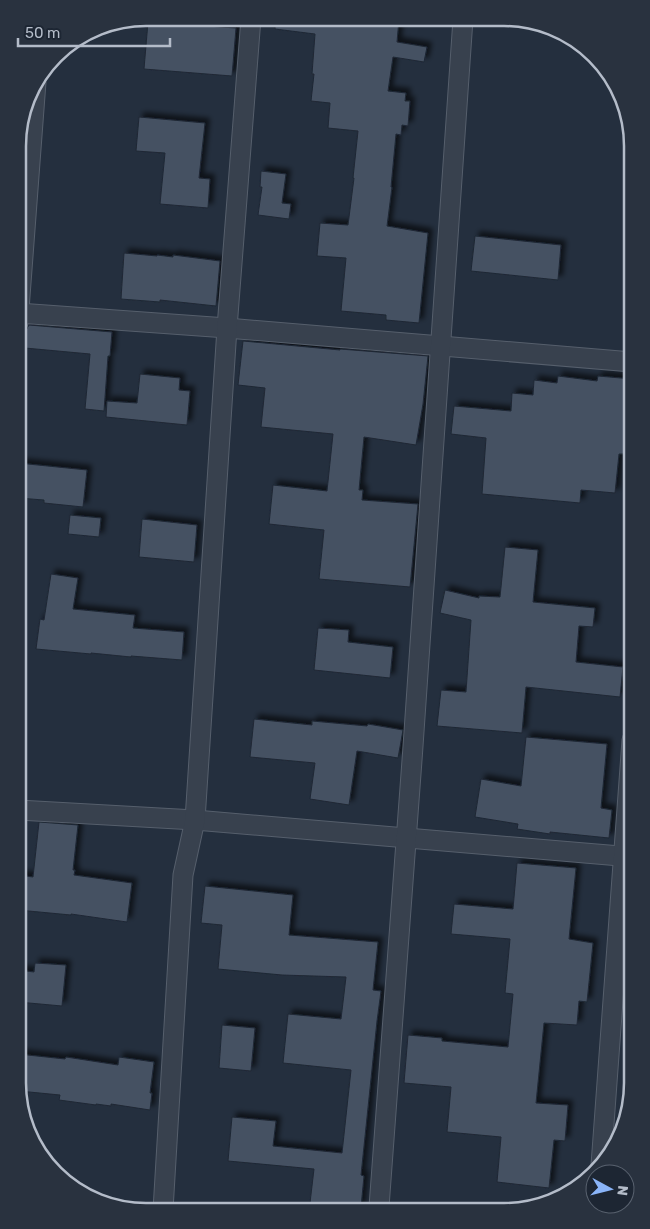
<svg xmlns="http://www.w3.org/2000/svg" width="650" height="1229" font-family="Rubik,sans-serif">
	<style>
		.building { fill: #455162; stroke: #1f2835; filter: url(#shadow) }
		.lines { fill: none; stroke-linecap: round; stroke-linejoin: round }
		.minor-casing { stroke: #565f6c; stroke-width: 21 }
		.minor { stroke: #38414e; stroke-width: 19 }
		.rim { fill: none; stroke: #b4bcc9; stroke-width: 2.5 }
	</style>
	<defs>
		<filter id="shadow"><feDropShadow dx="4.5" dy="-4.5" stdDeviation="2.5" flood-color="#0009"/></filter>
	</defs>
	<rect width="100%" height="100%" fill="#242f3e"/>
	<g class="building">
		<polygon points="275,18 399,19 397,42 427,47 424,62 393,57 388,91 406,93 405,101 410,101 408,126 402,125 401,135 396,134 391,187 392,187 387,226 428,233 419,323 386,320 386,315 341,311 346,258 317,256 320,223 348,225 354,178 353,178 358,131 328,128 330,103 311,101 314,74 312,74 315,34 275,29"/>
		<polygon points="148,22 236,28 232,76 144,69"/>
		<polygon points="139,117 205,123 199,178 210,179 208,208 160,204 165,153 136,151"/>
		<polygon points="261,171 286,174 282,203 291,204 289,219 258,215 262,187 260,187"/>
		<polygon points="475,236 561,245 558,280 471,271"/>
		<polygon points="124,253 157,256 157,255 173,257 173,255 220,261 216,306 160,300 160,302 121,299"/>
		<polygon points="29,325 112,332 110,356 108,356 104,411 85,409 90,354 25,348 26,330"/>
		<polygon points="243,341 340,350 340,349 428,356 423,404 416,445 364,437 359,490 363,490 362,500 418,504 410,587 319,579 324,530 269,524 273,485 327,491 333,434 261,427 265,388 238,385"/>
		<polygon points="140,374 180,378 179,390 190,391 187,425 106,417 107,401 137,403"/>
		<polygon points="558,376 597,381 598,376 632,379 632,454 619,454 615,493 581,490 580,503 482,494 486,438 451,434 454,406 511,411 512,393 533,395 534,380 557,383"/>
		<polygon points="18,463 87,470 83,507 44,503 44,500 18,498"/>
		<polygon points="70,515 101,518 99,537 68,534"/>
		<polygon points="142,519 197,525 194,562 139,557"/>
		<polygon points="505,547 538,550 533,602 595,608 593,627 579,626 576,662 623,667 620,697 526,687 522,733 437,726 441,690 466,692 471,620 440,613 445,590 479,598 479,596 500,597"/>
		<polygon points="51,574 78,578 73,609 135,615 133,628 184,632 182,660 131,656 131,657 91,653 91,654 36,649 40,619 44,620"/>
		<polygon points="318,628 349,630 348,642 393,647 390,678 314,670"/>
		<polygon points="254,719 312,725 312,721 367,726 368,724 403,730 398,758 357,751 349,805 310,799 315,763 250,757"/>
		<polygon points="526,737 607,744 601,808 612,810 609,838 550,832 550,834 517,829 518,824 475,817 481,779 521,786"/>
		<polygon points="39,822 78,825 73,870 75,870 74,875 132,883 127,922 71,914 71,915 18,910 18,875 33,877"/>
		<polygon points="517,863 576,868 569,939 593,943 587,1002 579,1001 577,1025 544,1023 536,1103 568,1105 565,1141 554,1140 549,1188 497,1182 501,1137 447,1132 451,1087 404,1083 408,1035 442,1038 442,1041 508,1047 513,994 505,993 510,939 451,934 454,904 513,909"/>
		<polygon points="205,886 293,895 289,935 378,942 373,990 381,991 377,1021 361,1175 364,1176 361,1207 351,1207 310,1203 314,1169 228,1161 232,1117 276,1121 273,1146 342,1153 351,1070 283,1063 288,1014 341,1019 346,977 282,975 218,969 222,925 201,923"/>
		<polygon points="35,963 66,965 62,1006 18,1002 18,970 34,972"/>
		<polygon points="222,1025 255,1028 251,1071 219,1068"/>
		<polygon points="18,1054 65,1059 66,1057 118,1065 119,1057 154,1062 150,1093 152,1093 150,1110 111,1104 111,1106 96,1104 96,1105 59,1100 60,1095 19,1091 18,1083"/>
	</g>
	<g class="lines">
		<g class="minor-casing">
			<g id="minor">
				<polyline points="18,313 227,328 632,362"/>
				<polyline points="18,323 36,82"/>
				<polyline points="18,810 195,820 632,857"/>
				<polyline points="601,1165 632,740"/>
				<path d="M379,1207C409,811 437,416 463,19"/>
				<polyline points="163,1210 183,875 195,820 227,328 251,18"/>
			</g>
		</g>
		<use href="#minor" class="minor"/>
	</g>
	<path d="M0 0H650V1229H0ZM146 26H504A120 120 0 0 1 624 146V1083A120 120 0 0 1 504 1203H146A120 120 0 0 1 26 1083V146A120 120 0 0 1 146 26Z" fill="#29323f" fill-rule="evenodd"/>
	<path class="rim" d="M146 26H504A120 120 0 0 1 624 146V1083A120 120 0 0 1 504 1203H146A120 120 0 0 1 26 1083V146A120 120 0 0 1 146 26Z"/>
	<g transform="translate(610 1189) rotate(97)"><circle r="24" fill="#1d2633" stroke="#59626f"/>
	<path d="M0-4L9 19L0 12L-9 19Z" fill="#8ab4f8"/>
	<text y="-8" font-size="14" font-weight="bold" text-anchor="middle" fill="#b4bcc9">N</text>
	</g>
	<path d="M18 38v8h152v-8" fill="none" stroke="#b4bcc9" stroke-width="2.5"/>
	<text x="25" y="38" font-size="15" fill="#b4bcc9" stroke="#1d2633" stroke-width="4" paint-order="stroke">50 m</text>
</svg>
